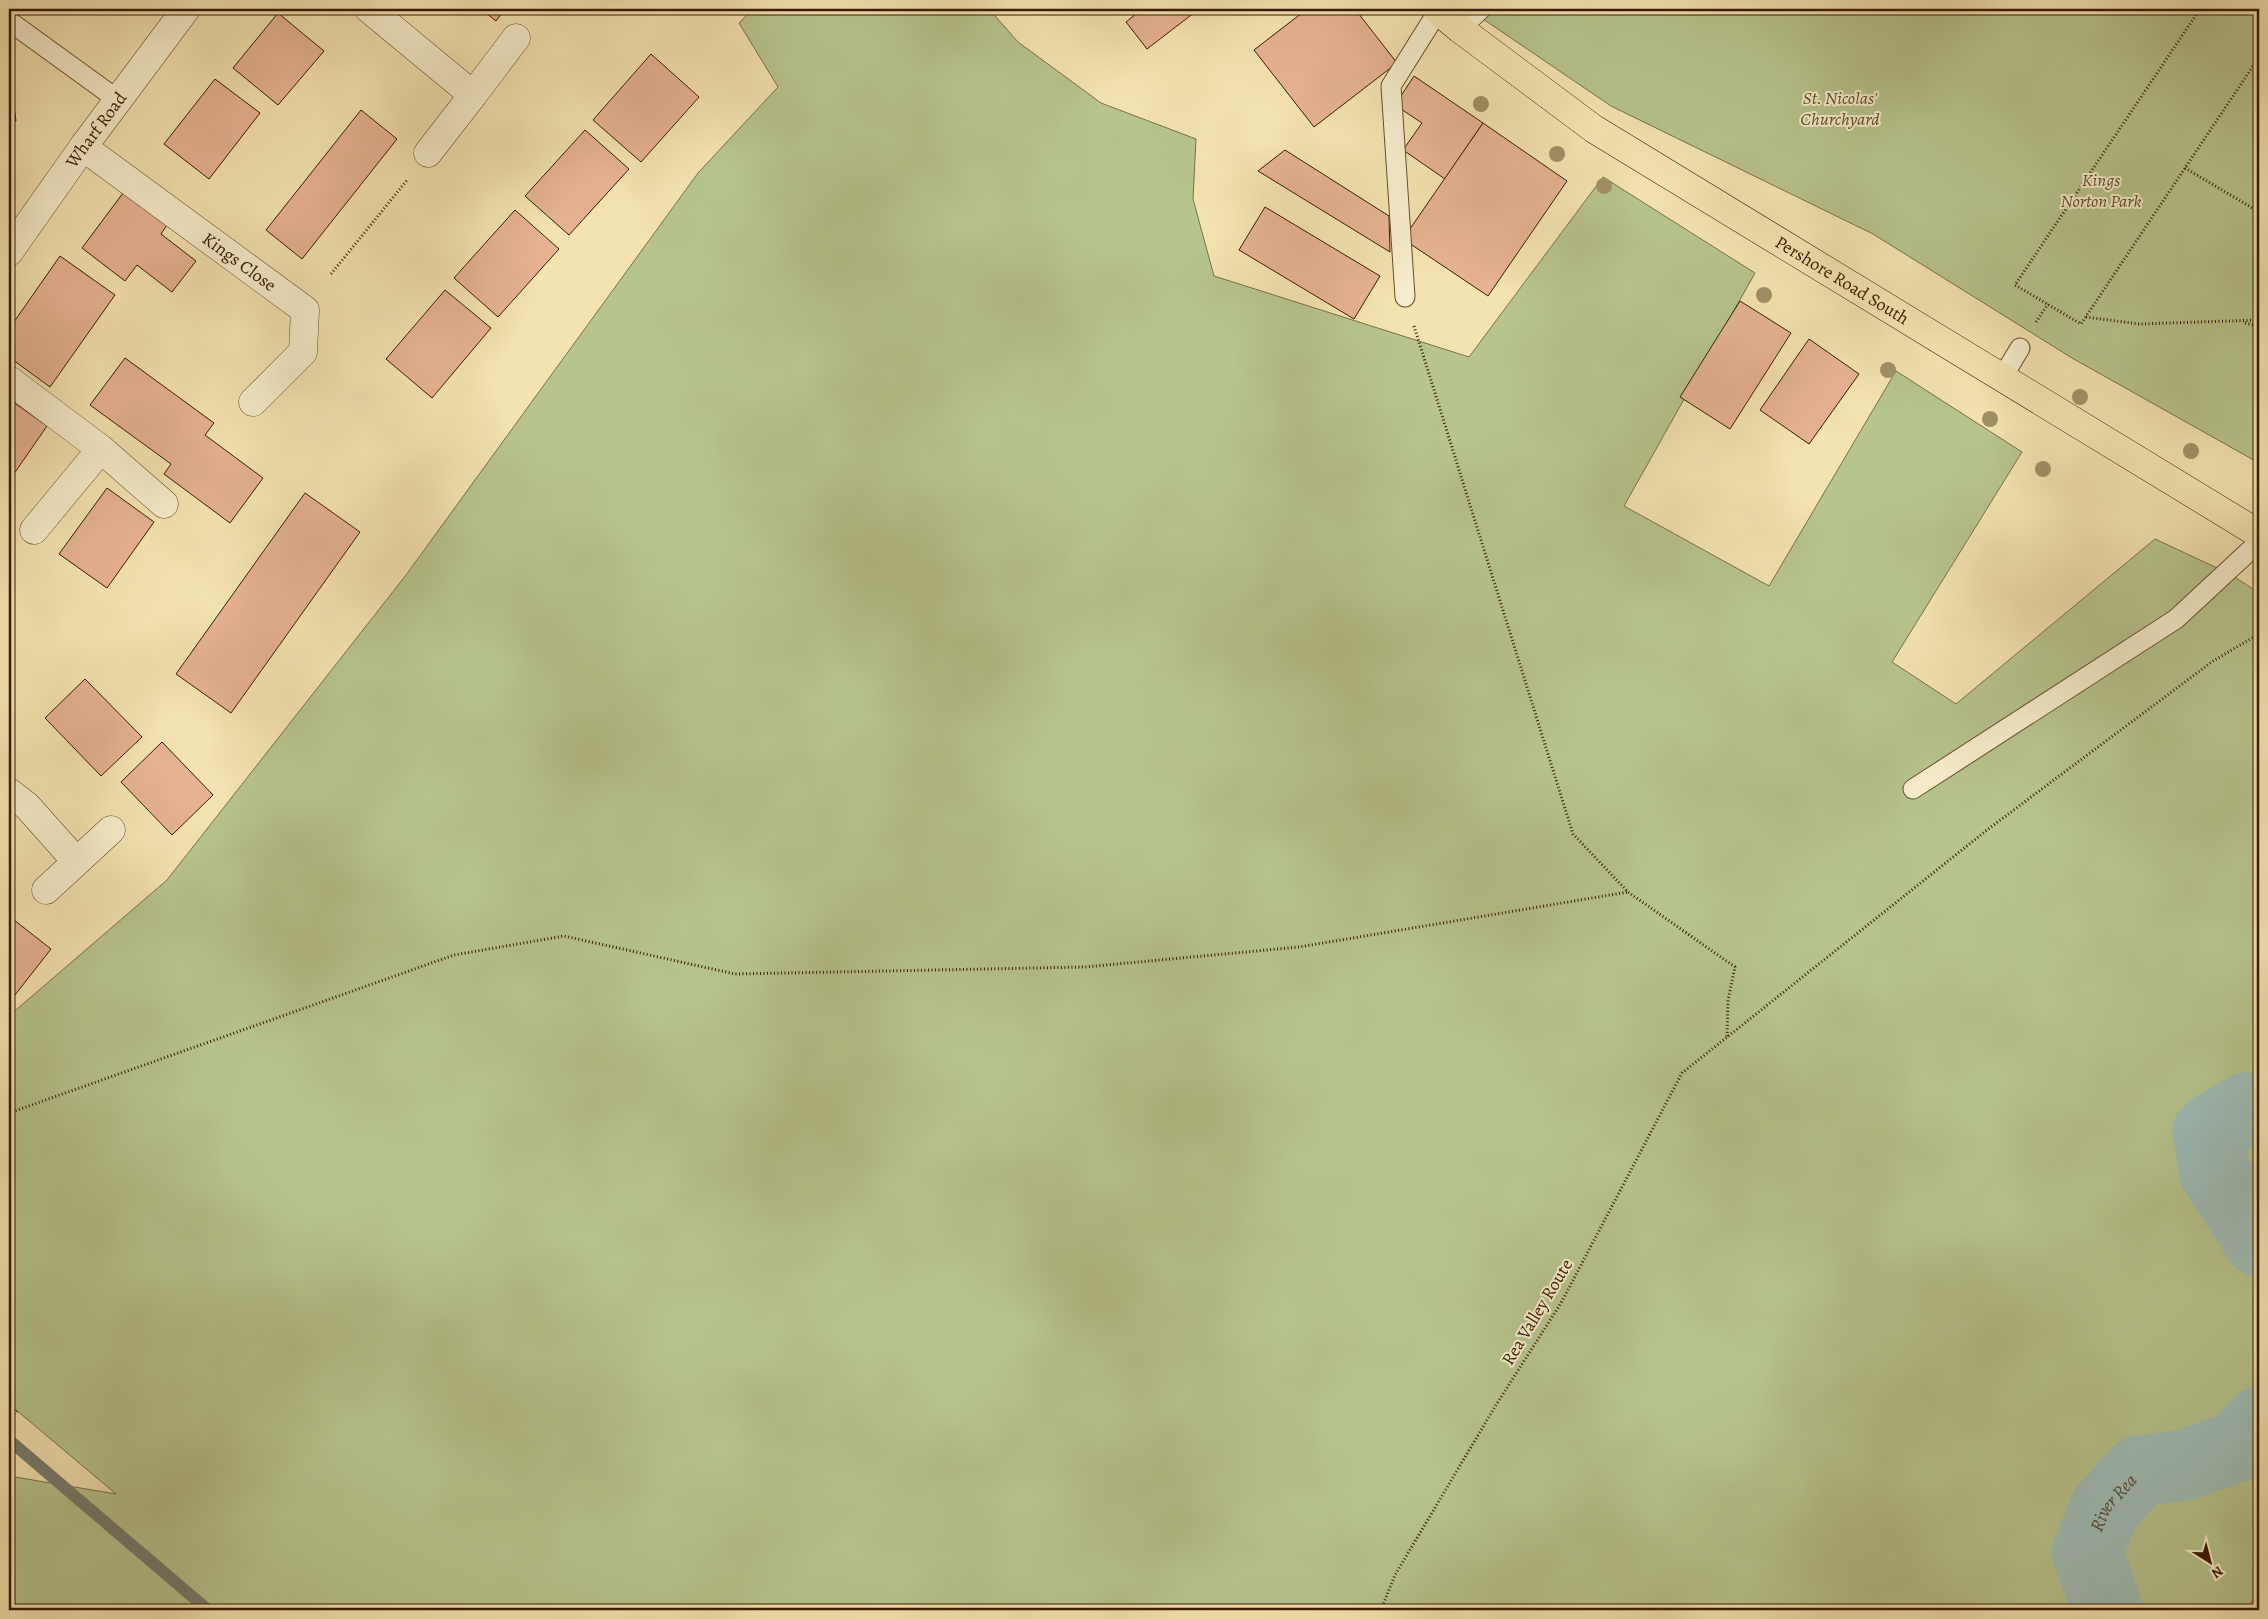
<svg xmlns="http://www.w3.org/2000/svg" width="2268" height="1619" font-family="Alegreya,serif">
	<style>
		.green { fill: #b7c48e; stroke: #787048 }
		.lines { fill: none; stroke-linecap: round; stroke-linejoin: round }
		.stream { stroke: #767c6d; stroke-width: 12 }
		.river { stroke: #9fbcb5; stroke-width: 71 }
		.building { fill: #e6b293; stroke: #381b01 }
		.service-casing { stroke: #674d2d; stroke-width: 21 }
		.minor-casing { stroke: #674d2d; stroke-width: 29 }
		.tertiary-casing { stroke: #674d2d; stroke-width: 29 }
		.trunk-casing { stroke: #381b01; stroke-width: 29 }
		.path { stroke: #381b01; stroke-width: 3; stroke-dasharray: 1 2.5; stroke-linecap: butt }
		.service { stroke: #f7edcc; stroke-width: 19 }
		.minor { stroke: #f7edcc; stroke-width: 28 }
		.tertiary { stroke: #f7edcc; stroke-width: 28 }
		.trunk { stroke: #f3e3b0; stroke-width: 28 }
		.tree { fill: #a19167 }
		.labels { text-anchor: middle; dominant-baseline: central; stroke-width: 4; stroke-linejoin: round; paint-order: stroke }
		.park-label { font-size: 18px; font-style: italic; fill: #5e4e2b; stroke: #f7edcc }
		.street-label { font-size: 18px; fill: #381b01; stroke: #f7edcc }
		.water-label { font-size: 19px; font-style: italic; fill: #574b37; stroke: #f7edcc }
	</style>
	<rect width="100%" height="100%" fill="#f3e3b0"/>
	<filter id="stains"><feTurbulence type="fractalNoise" baseFrequency=".004" numOctaves="4"/><feColorMatrix values="0 0 0 0 .2 0 0 0 0 .09 0 0 0 0 .02 0 0 0 .5 -.17"/></filter>
	<radialGradient id="worn" r=".72"><stop offset=".6" stop-color="#630" stop-opacity="0"/><stop offset="1" stop-color="#630" stop-opacity=".3"/></radialGradient>
	<g class="green">
		<polygon points="753,9 989,9 1018,42 1101,103 1196,139 1193,199 1214,276 1469,357 1603,177 1755,273 1624,506 1769,586 1896,371 2022,452 1892,662 1956,704 2155,539 2230,574 2259,593 2259,1588 2247,1610 9,1610 9,1476 116,1494 9,1404 9,1016 167,880 406,575 698,173 778,87 739,23"/>
		<polygon points="1473,9 2259,9 2259,463 2072,358 1873,234 1611,106 1483,19"/>
	</g>
	<g class="lines">
		<polyline class="stream" points="9,1440 208,1610"/>
		<g class="river">
			<polyline points="2259,1112 2246,1108 2208,1131 2214,1171 2259,1241"/>
			<path id="s1" d="M2108,1610L2087,1552L2105,1508L2139,1471L2185,1465L2236,1447L2259,1422"/>
		</g>
	</g>
	<g class="building">
		<polygon points="481,9 505,9 496,21"/>
		<polygon points="1142,9 1199,9 1147,49 1126,22"/>
		<polygon points="1307,9 1355,9 1397,63 1314,127 1254,50"/>
		<polygon points="278,13 324,51 278,105 233,68"/>
		<polygon points="651,54 699,97 641,162 593,120"/>
		<polygon points="1414,76 1483,123 1445,179 1403,150 1422,123 1395,105"/>
		<polygon points="9,79 10,79 16,121 9,120"/>
		<polygon points="215,79 260,113 209,179 164,144"/>
		<polygon points="361,110 397,139 302,259 266,230"/>
		<polygon points="1483,123 1567,181 1488,296 1403,239"/>
		<polygon points="585,130 629,169 569,235 525,196"/>
		<polygon points="1285,150 1389,216 1390,252 1258,171"/>
		<polygon points="126,189 169,222 161,234 196,261 172,292 137,265 125,281 82,248"/>
		<polygon points="1265,207 1380,276 1354,319 1239,250"/>
		<polygon points="515,210 559,249 498,317 454,278"/>
		<polygon points="60,256 115,295 50,387 9,357 9,329"/>
		<polygon points="445,290 491,328 432,398 386,359"/>
		<polygon points="1740,301 1791,333 1730,429 1680,397"/>
		<polygon points="1809,339 1859,374 1809,444 1760,410"/>
		<polygon points="125,358 214,423 205,435 263,478 230,523 164,474 171,464 90,405"/>
		<polygon points="9,399 47,426 9,481"/>
		<polygon points="107,488 154,522 107,588 59,554"/>
		<polygon points="305,493 360,532 231,713 176,674"/>
		<polygon points="85,679 142,737 101,776 45,718"/>
		<polygon points="162,742 213,795 172,835 121,782"/>
		<polygon points="9,916 51,949 15,995 9,990"/>
	</g>
	<g class="lines">
		<g class="service-casing">
			<g id="service">
				<polyline points="9,21 118,100"/>
				<polyline points="1460,29 1481,9"/>
				<polyline points="1405,297 1391,86 1438,11"/>
				<polyline points="2002,378 2020,348"/>
				<polyline points="1913,789 2176,619 2259,542"/>
			</g>
		</g>
		<g class="minor-casing">
			<g id="minor">
				<polyline points="369,9 473,95 428,153"/>
				<polyline points="473,95 516,38"/>
				<path id="s2" d="M83,147L305,310L303,352L253,402"/>
				<polyline points="9,380 101,449 164,504"/>
				<polyline points="34,530 101,449"/>
				<polyline points="9,792 27,806 76,861"/>
				<polyline points="46,890 111,830"/>
			</g>
		</g>
		<g class="tertiary-casing">
			<g id="tertiary">
				<path id="s3" d="M9,252L83,147L186,9"/>
			</g>
		</g>
		<g class="trunk-casing">
			<g id="trunk">
				<path id="s4" d="M1436,9L1460,29L1594,129L2259,534"/>
			</g>
		</g>
		<g class="path">
			<polyline points="2200,9 2015,285 2081,324 2259,57"/>
			<polyline points="2185,168 2259,212"/>
			<polyline points="331,274 408,179"/>
			<polyline points="2086,317 2139,324 2259,320"/>
			<polyline points="2036,322 2048,304"/>
			<polyline points="2245,323 2259,326"/>
			<polyline points="1414,326 1573,834 1628,892 1735,967 1728,1000 1727,1037"/>
			<polyline points="9,1113 454,955 564,936 735,974 1085,967 1299,947 1628,892"/>
			<polyline points="9,1419 17,1411"/>
			<polyline points="1381,1610 1395,1575 1496,1405 1561,1303 1682,1073 1987,830 2213,661 2259,634"/>
		</g>
		<use href="#service" class="service"/>
		<use href="#minor" class="minor"/>
		<use href="#tertiary" class="tertiary"/>
		<use href="#trunk" class="trunk"/>
	</g>
	<g class="tree">
		<circle cx="1481" cy="104" r="8"/>
		<circle cx="1557" cy="154" r="8"/>
		<circle cx="1604" cy="186" r="8"/>
		<circle cx="1764" cy="295" r="8"/>
		<circle cx="1888" cy="370" r="8"/>
		<circle cx="2080" cy="397" r="8"/>
		<circle cx="1990" cy="419" r="8"/>
		<circle cx="2191" cy="451" r="8"/>
		<circle cx="2043" cy="469" r="8"/>
	</g>
	<g class="labels">
		<g class="park-label">
			<text x="1840" y="98">St. Nicolas'<tspan x="1840" dy="21">Churchyard</tspan></text>
			<text x="2101" y="180">Kings<tspan x="2101" dy="21">Norton Park</tspan></text>
		</g>
		<g class="street-label">
			<text stroke="none"><textPath href="#s3" startOffset="150">Wharf Road</textPath></text>
			<text stroke="none"><textPath href="#s2" startOffset="194">Kings Close</textPath></text>
			<text stroke="none"><textPath href="#s4" startOffset="489">Pershore Road South</textPath></text>
			<text transform="translate(1537 1312) rotate(-59)">Rea Valley Route</text>
		</g>
		<g class="water-label">
			<text stroke="none"><textPath href="#s1" startOffset="118">River Rea</textPath></text>
		</g>
	</g>
	<rect width="2268" height="1619" fill="none" stroke="#f3e3b0" stroke-width="30"/>
	<rect x="10" y="10" width="2248" height="1599" fill="none" stroke="#381b01" stroke-width="2.5"/>
	<rect x="15" y="15" width="2238" height="1589" fill="none" stroke="#381b01"/>
	<g transform="translate(2210 1562) rotate(144)" stroke="#f7edcc" stroke-width="4" paint-order="stroke">
	<path d="M0-4L9 19L0 12L-9 19Z" fill="#381b01"/>
	<text y="-8" font-size="14" font-weight="bold" text-anchor="middle" fill="#381b01">N</text>
	</g>
	<rect width="100%" height="100%" filter="url(#stains)"/>
	<rect width="100%" height="100%" fill="url(#worn)"/>
</svg>
